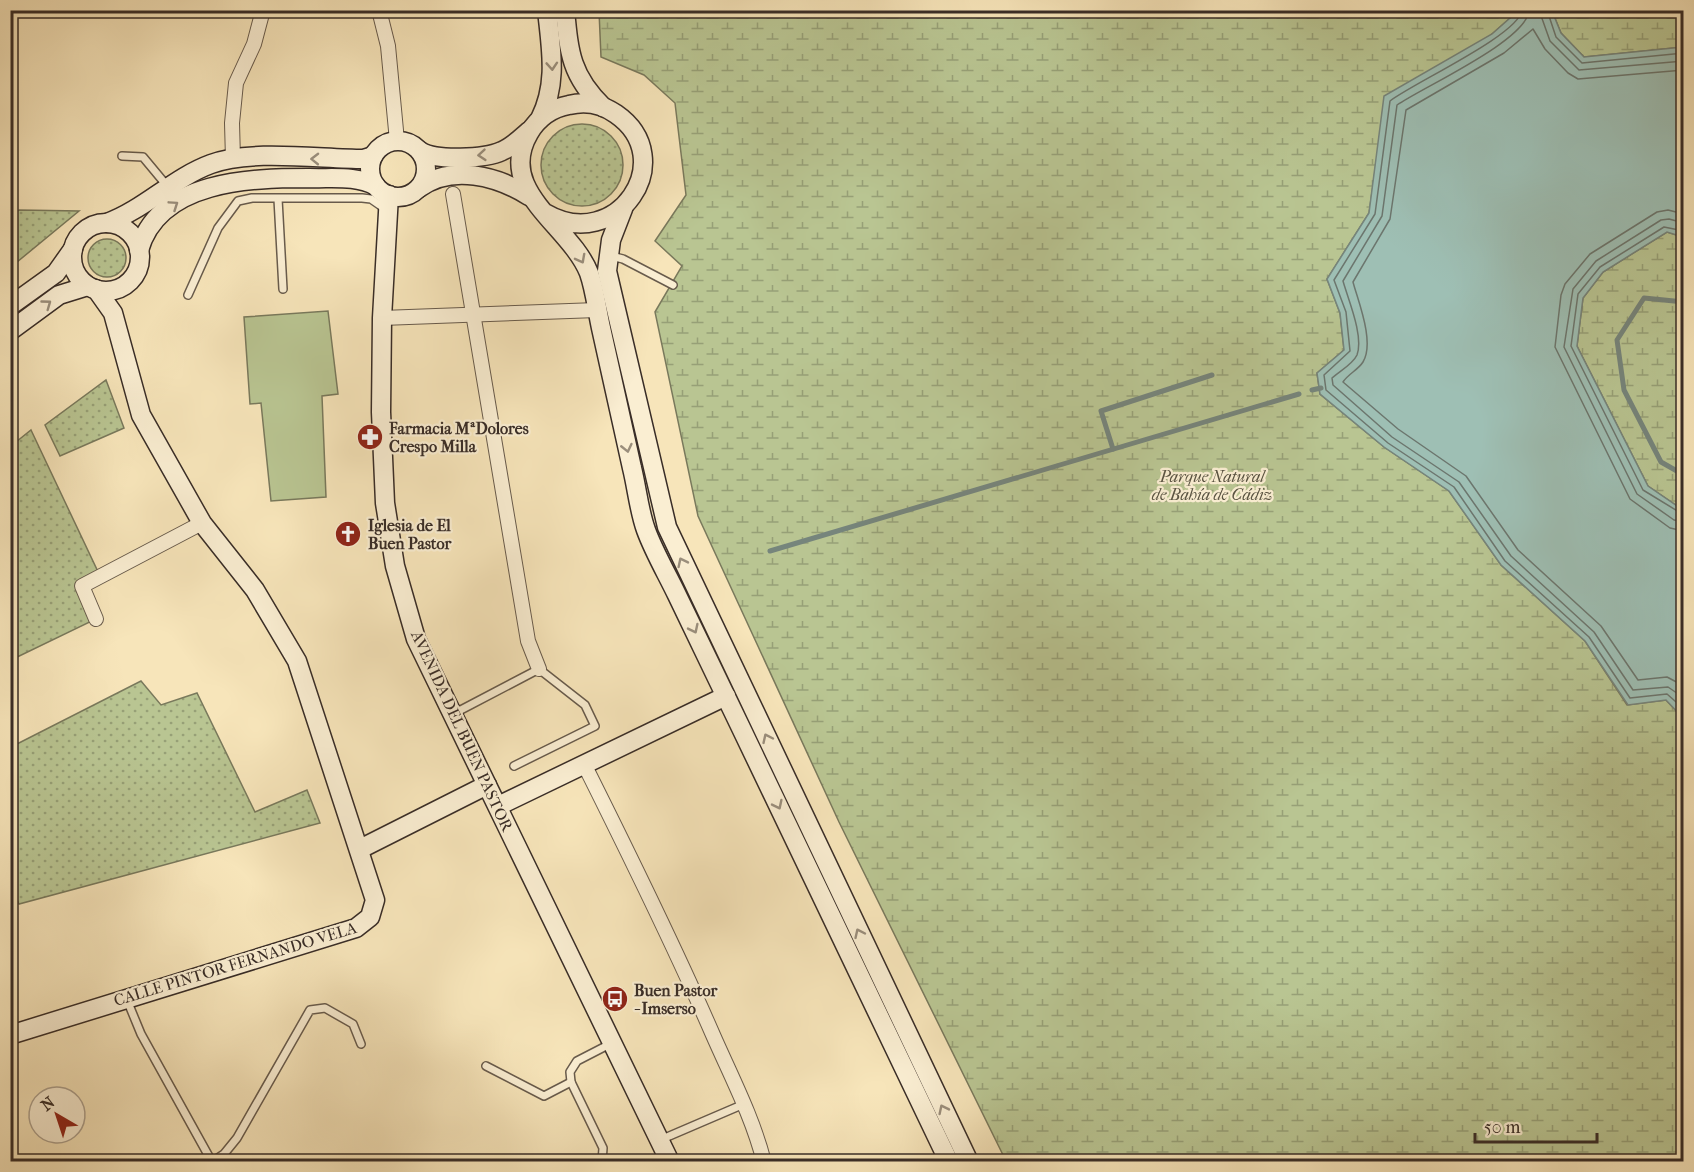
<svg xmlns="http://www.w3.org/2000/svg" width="1694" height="1172" font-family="'IM FELL French Canon',serif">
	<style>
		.grass { fill: url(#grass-dots); stroke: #79795c; stroke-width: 1.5 }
		.wetland { fill: url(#wetland-marsh); stroke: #79795c; stroke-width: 1.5 }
		.pitch { fill: #b9c592; stroke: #79795c; stroke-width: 1.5 }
		.water { fill: #9ebfb4; stroke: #76857c; stroke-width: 1.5 }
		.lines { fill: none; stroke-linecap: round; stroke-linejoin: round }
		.shore { stroke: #6c766e; stroke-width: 1.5 }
		.stream { stroke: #76857c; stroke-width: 5 }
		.lane-casing { stroke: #685b4c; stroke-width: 10 }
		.street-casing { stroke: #685b4c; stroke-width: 16 }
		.secondary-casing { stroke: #392d27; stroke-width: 21 }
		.lane { stroke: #faeed2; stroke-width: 7 }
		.street { stroke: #faeed2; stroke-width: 14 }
		.secondary { stroke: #faeed2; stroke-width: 18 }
		.oneway { stroke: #9a8e7c }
		.labels { text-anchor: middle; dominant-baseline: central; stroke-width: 4.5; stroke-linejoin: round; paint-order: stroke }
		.poi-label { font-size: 16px; font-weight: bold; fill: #392d27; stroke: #faeed2; text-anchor: start }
		.park-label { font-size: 16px; font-style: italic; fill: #595342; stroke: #faeed2 }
		.street-label { font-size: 16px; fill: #392d27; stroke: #faeed2 }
	</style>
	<defs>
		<pattern id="grass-dots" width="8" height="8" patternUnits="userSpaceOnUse" patternTransform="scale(1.5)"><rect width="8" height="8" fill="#b9c592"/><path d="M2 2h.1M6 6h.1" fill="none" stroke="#97a077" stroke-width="1.8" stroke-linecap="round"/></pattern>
		<pattern id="wetland-marsh" width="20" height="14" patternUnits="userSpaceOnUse" patternTransform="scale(1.5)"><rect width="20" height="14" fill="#b9c592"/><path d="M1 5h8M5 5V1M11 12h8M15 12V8" fill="none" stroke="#97a077"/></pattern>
	</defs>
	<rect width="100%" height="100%" fill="#f7e5ba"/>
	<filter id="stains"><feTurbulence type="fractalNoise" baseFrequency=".00333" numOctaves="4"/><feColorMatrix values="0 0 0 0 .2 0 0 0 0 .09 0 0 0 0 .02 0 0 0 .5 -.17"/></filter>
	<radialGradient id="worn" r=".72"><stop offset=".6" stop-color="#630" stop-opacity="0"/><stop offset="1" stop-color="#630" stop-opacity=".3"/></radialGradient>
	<g class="grass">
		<circle cx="582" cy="165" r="41"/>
		<polygon points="19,210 79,211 11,267 11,229 16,224 15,213"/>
		<circle cx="107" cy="258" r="19"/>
		<polygon points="106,380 124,428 60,456 45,425"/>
		<polygon points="31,430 100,576 82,586 96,619 11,660 11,446"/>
		<polygon points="141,681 161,705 197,693 255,812 307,790 320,823 19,904 11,886 11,747"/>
	</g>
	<g class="wetland">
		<polygon points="599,11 1518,11 1492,34 1376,164 1369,213 1327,279 1340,313 1344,350 1317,373 1320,394 1384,447 1449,491 1501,565 1585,641 1627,705 1666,700 1683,718 1683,1161 1006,1161 839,822 698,516 655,312 682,266 655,241 686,195 675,103 644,75 601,57"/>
		<polygon points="1552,11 1683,11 1683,47 1584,57 1561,33"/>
		<polygon points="1667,232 1683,237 1683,510 1648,486 1577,346 1583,298 1603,272"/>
	</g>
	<polygon class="pitch" points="328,311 338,394 322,396 326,497 271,501 261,403 250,404 244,317"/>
	<polygon class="water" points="1518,11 1552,11 1561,33 1584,57 1683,47 1683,237 1667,232 1603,272 1583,298 1577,346 1648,486 1683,510 1683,718 1666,700 1628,705 1585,641 1501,565 1449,491 1384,447 1320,394 1317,373 1344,350 1340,313 1327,279 1369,213 1384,96 1492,34"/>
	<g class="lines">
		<g class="shore">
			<path d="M1522,10C1519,35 1413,83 1390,101L1375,214L1334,280L1346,312L1350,351L1324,375L1326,390L1388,443L1454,487L1505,561L1589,637L1630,698L1667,694L1684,709"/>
			<path d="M1529,10C1528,40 1423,87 1397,105L1382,216L1343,281C1348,299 1364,336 1357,355C1353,364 1340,371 1332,378L1333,385L1392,437L1459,482L1511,556L1594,632L1633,690L1668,687L1684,698"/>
			<polyline points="1539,10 1550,41 1579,70 1684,61"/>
			<polyline points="1547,10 1556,37 1582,63 1684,53"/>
			<path d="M1684,70L1578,79L1568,73L1545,49L1533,29L1504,53L1406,110L1390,219L1353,282C1358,301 1375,342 1363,362C1358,370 1348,374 1343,382L1398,429L1466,476L1518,550L1601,626L1638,680L1667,677L1684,686"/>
			<polyline points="1684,214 1668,210 1657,212 1590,254 1565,284 1561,295 1555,347 1630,499 1670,528 1684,531"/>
			<polyline points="1684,223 1669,219 1661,220 1596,261 1573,289 1564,347 1637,494 1674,520 1684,522"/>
			<polyline points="1684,231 1664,227 1600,267 1578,294 1571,346 1643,490 1684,515"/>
		</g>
		<g class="stream">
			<polyline points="1684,302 1644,298 1617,340 1624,390 1661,462 1684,475"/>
			<polyline points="1312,390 1321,388"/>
			<polyline points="1113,449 1101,411 1212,375"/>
			<polyline points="770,551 1299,394"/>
		</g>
		<g class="lane-casing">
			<g id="lane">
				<polyline points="122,156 143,157 168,187"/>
				<polyline points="278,199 283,289"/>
				<polyline points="611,256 623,259 673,285"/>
				<polyline points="188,295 218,228 238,201 252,198 362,198 371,199 387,210"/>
				<polyline points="455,713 539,669 585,705 595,726 514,766"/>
				<polyline points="127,1000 141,1034 212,1162"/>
				<polyline points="486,1066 544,1096 571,1082"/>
				<polyline points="660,1140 744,1104"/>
				<polyline points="212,1162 224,1154 237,1138 310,1010 325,1008 353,1024 361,1044"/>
				<polyline points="602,1162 603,1148 571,1082 570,1072 577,1061 610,1044"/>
			</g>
		</g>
		<g class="street-casing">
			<g id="street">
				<polyline points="379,10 388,46 397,141"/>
				<polyline points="233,159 232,123 236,83 254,44 263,10"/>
				<polyline points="453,194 528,641 539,669"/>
				<polyline points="382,318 597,310"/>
				<polyline points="96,619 82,586 202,523"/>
				<path d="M584,764C629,854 673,943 713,1035C731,1076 753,1118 764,1162"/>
			</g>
		</g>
		<g class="secondary-casing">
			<g id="secondary">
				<path d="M565,10C569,53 571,76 603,107"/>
				<path d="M540,119C558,83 551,49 547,10"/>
				<circle cx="398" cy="169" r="28"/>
				<path d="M420,151C435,161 485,159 502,151C512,147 521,138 529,131"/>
				<path d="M419,188C452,164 497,176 529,196"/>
				<polyline points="389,195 382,318 381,412 385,503 395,566 416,639 670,1162"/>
				<polyline points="623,209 611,240 607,271 667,527 969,1162"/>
				<path d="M545,213C617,255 681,159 616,114C602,104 585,101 569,105C552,108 538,118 529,133C495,191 570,225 589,273C595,290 597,310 601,328C611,375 622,421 632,468C637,488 639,511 646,530C654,552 667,574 677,595C699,640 720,685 742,730C811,874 880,1018 949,1162"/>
				<path d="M107,223C145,209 173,178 211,164C250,149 320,159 363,159L373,156"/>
				<circle cx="106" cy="257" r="34"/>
				<path d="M139,250C159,180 251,178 309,178C331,179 356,175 376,186"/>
				<polyline points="10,306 56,273 73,249"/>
				<polyline points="10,331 59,295 88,286"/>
				<polyline points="498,806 726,696"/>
				<polyline points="360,849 487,785"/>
				<polyline points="10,1035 356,928 370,917 375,900 297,661 255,590 202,523 141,415 113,313 96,289"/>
			</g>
		</g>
		<use href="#lane" class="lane"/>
		<use href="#street" class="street"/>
		<use href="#secondary" class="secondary"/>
	</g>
	<defs><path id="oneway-chevron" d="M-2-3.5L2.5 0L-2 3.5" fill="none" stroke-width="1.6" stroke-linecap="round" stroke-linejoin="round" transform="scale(1.5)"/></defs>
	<g class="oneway">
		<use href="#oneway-chevron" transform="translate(552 66) rotate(86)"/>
		<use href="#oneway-chevron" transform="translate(482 155) rotate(175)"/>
		<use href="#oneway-chevron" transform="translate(315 159) rotate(-179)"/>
		<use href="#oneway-chevron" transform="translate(174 205) rotate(-34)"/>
		<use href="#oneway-chevron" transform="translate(581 259) rotate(62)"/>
		<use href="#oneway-chevron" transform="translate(47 304) rotate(-36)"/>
		<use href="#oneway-chevron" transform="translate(627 448) rotate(77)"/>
		<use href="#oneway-chevron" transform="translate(682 562) rotate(-116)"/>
		<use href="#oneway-chevron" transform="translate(694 629) rotate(64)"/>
		<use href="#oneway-chevron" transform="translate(767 738) rotate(-115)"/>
		<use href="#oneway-chevron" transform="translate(778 805) rotate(64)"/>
		<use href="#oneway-chevron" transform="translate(859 933) rotate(-115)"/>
		<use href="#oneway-chevron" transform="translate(943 1109) rotate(-116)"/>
	</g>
	<defs>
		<g id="pharmacy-disc" transform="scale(1.35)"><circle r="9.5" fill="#8f2418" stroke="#faeed2"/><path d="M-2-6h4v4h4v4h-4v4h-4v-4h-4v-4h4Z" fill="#fff"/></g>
		<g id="church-disc" transform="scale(1.35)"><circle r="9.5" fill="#8f2418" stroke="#faeed2"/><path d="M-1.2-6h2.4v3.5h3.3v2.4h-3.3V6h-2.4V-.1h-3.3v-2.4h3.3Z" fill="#fff"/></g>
		<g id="bus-disc" transform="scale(1.35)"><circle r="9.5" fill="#8f2418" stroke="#faeed2"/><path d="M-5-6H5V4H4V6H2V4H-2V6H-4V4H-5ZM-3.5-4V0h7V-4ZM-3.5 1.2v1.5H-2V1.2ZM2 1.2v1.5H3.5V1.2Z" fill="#fff"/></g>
	</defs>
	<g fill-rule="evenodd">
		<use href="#pharmacy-disc" x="370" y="437"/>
		<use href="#church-disc" x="348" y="534"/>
		<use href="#bus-disc" x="615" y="999"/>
	</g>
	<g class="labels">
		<g class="poi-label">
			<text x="389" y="428">Farmacia MªDolores<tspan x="389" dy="18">Crespo Milla</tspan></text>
			<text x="368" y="525">Iglesia de El<tspan x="368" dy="18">Buen Pastor</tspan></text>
			<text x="634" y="990">Buen Pastor<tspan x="634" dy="18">- Imserso</tspan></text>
		</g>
		<g class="park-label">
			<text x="1212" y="476">Parque Natural<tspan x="1212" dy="18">de Bahía de Cádiz</tspan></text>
		</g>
		<g class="street-label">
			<text transform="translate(462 731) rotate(65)">AVENIDA DEL BUEN PASTOR</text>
			<text transform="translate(235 964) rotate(-17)">CALLE PINTOR FERNANDO VELA</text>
		</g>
	</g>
	<rect width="1694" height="1172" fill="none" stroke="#f7e5ba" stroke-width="36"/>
	<rect x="12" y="12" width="1670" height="1148" fill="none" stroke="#392d27" stroke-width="3"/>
	<rect x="18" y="18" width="1658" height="1136" fill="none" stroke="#392d27" stroke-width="1.5"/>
	<g transform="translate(57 1115) rotate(321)"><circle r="28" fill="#faeed2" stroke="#ada18e" stroke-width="1.5"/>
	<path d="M0-4.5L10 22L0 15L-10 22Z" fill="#8f2418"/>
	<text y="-9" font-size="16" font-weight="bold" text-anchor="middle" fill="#392d27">N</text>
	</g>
	<path d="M1475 1133v9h122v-9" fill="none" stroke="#392d27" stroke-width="3"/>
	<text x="1484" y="1133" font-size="18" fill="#392d27" stroke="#faeed2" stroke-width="4.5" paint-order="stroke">50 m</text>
	<rect width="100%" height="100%" filter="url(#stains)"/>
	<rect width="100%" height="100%" fill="url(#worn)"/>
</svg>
